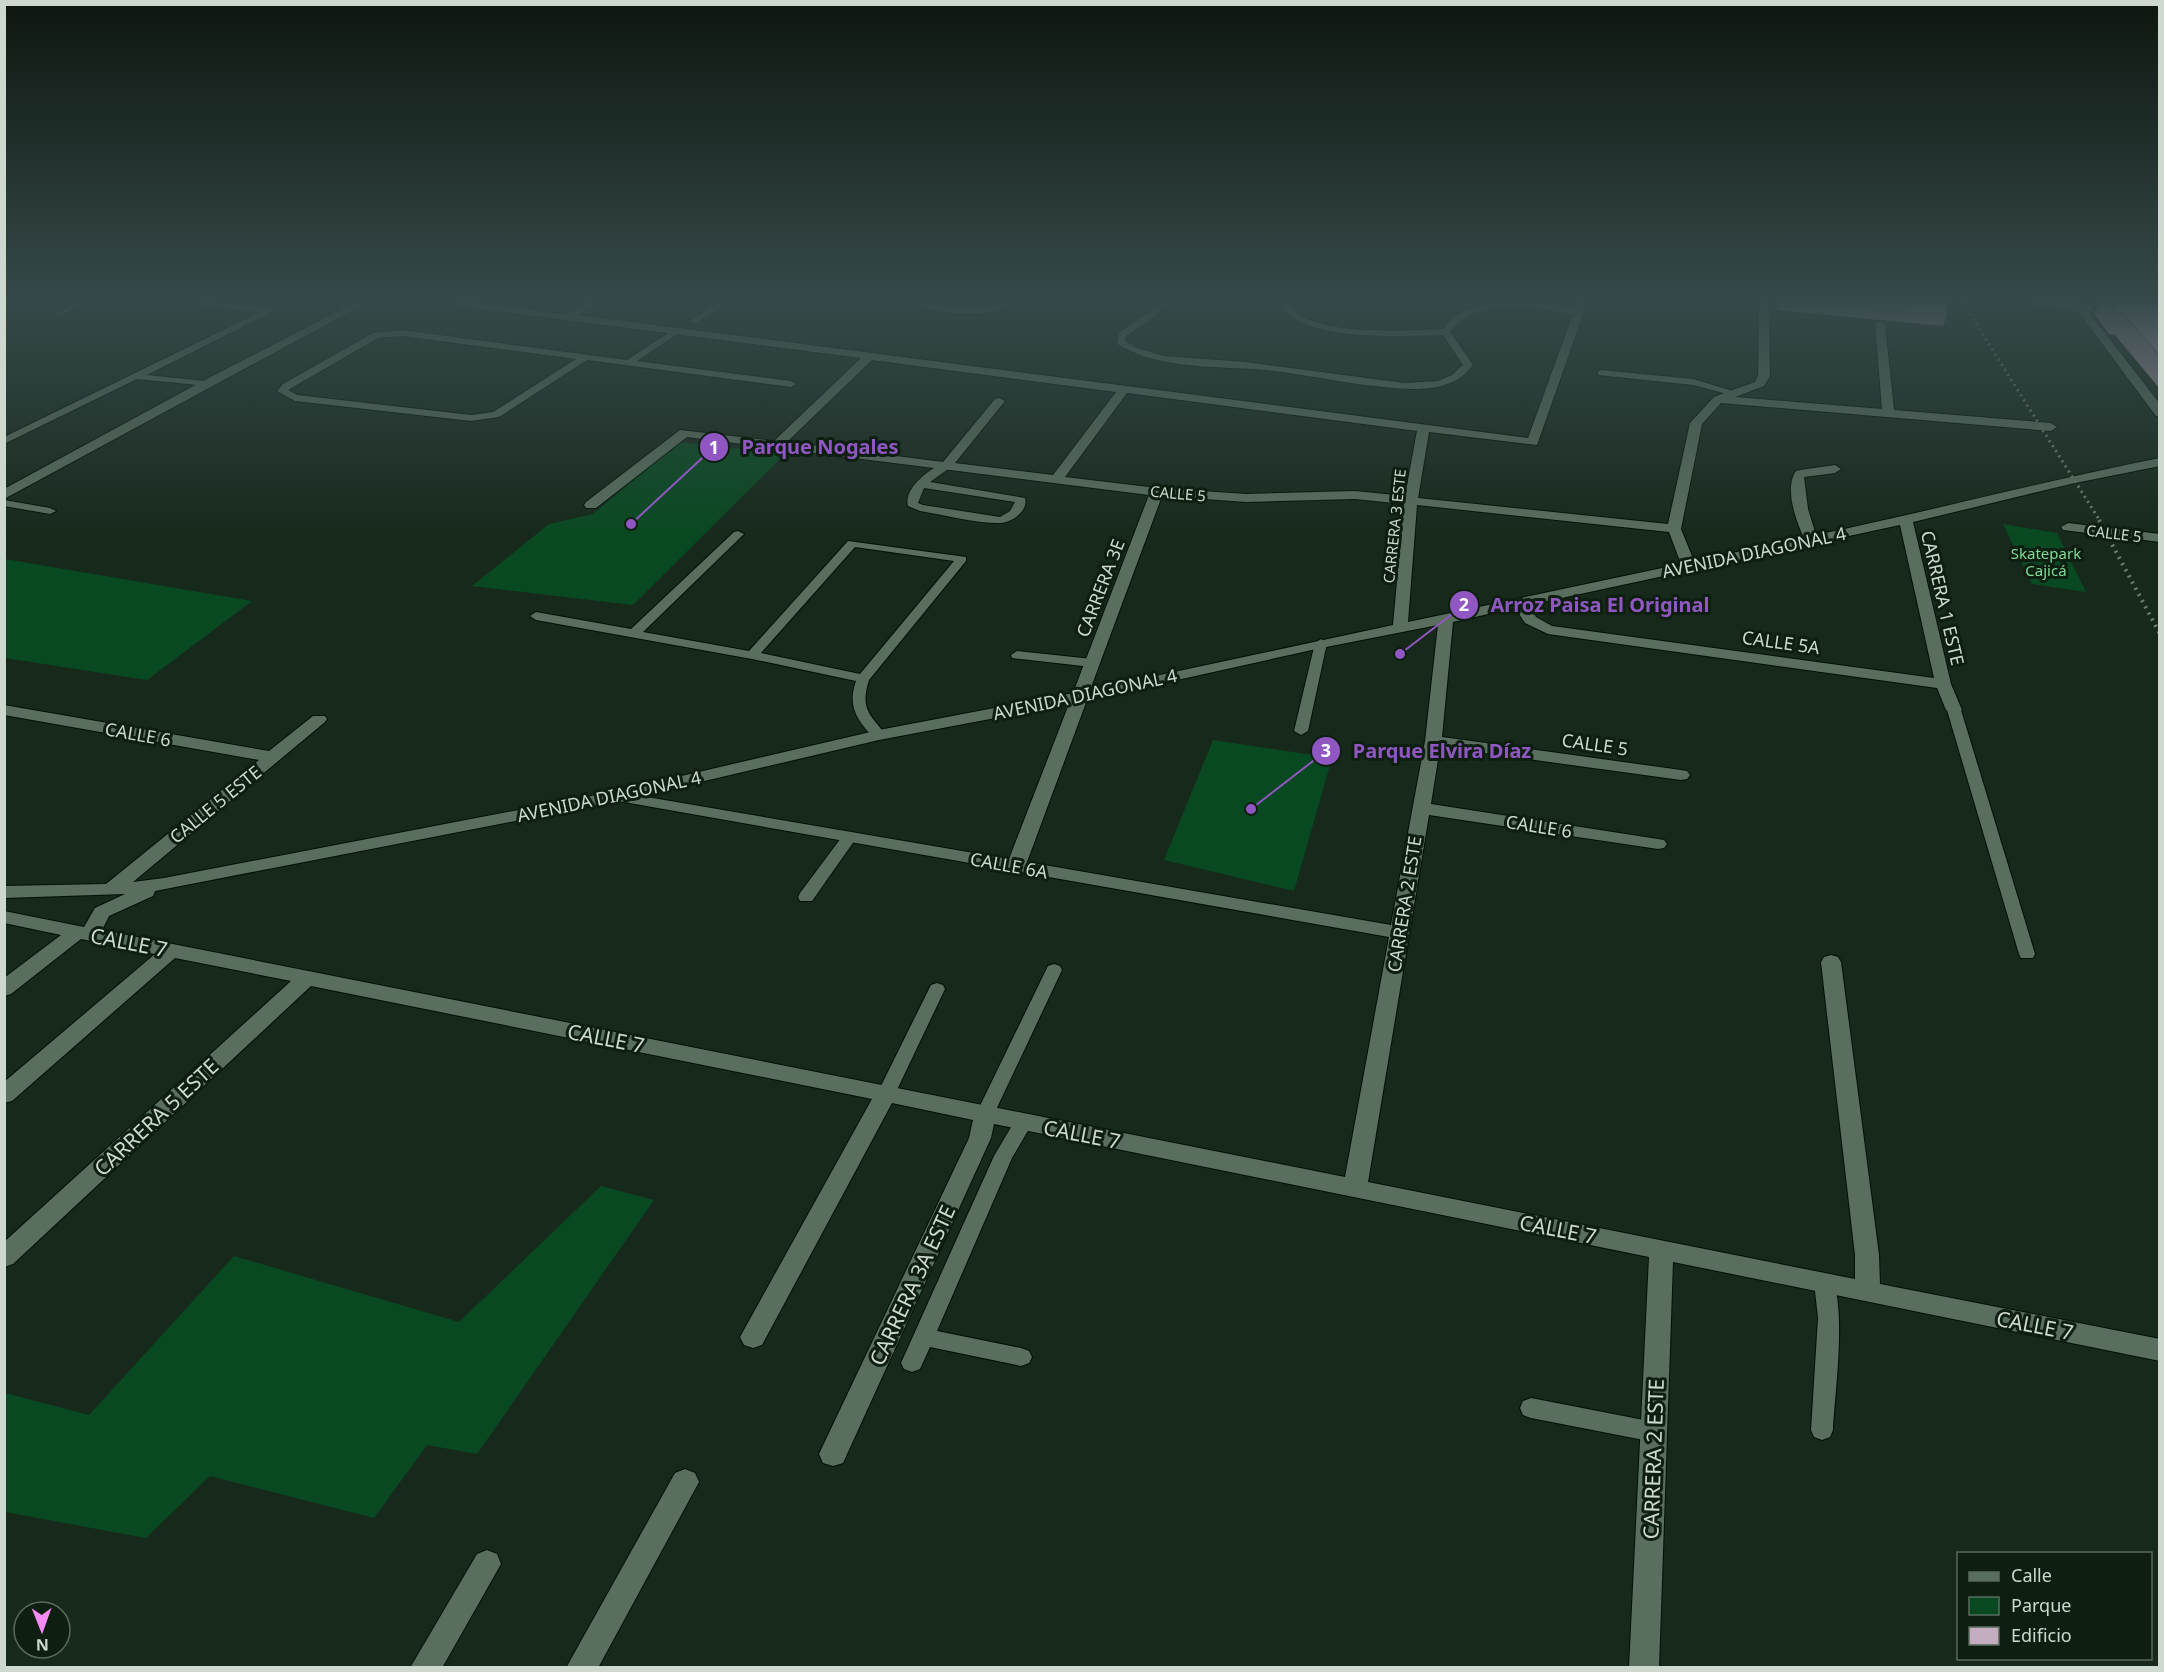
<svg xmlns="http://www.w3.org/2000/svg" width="2164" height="1672" font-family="'Noto Sans',sans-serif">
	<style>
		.green { fill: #094921 }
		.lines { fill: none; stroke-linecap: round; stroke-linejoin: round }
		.lane-casing { stroke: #021106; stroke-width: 2 }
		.street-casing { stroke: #021106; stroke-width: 2 }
		.lane { fill: #5a6e5e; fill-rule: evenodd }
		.street { fill: #5a6e5e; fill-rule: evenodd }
		.rail-far1 { stroke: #6d7c70; stroke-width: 3; stroke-dasharray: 2 4; stroke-linecap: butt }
		.rail { stroke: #6d7c70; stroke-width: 4; stroke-dasharray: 2 5; stroke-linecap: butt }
		.wall { fill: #a795a6 }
		.building { fill: #c2adc1; stroke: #887987; stroke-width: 1.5 }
		.labels { text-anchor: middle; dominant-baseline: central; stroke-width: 6; stroke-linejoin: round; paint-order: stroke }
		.far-street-label { font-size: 15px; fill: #cdd9cf; stroke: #0e1f12 }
		.far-park-label { font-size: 15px; fill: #7fdc96; stroke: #0e1f12 }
		.street-label { font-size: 18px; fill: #cdd9cf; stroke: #0e1f12 }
		.near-street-label { font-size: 21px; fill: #cdd9cf; stroke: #0e1f12 }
		.leader { fill: none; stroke: #9057c3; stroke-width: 2 }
		.callout-dot { fill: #9057c3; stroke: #0e1f12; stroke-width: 2 }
		.mark-label { font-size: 18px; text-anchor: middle; font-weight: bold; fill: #fff }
		.callout-label { font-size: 20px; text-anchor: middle; font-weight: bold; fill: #9057c3; stroke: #0e1f12; stroke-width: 6; stroke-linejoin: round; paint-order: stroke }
	</style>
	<rect width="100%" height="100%" fill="#17291b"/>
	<g class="green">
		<polygon points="679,442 785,454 633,605 472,586 549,524 593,514"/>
		<polygon points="2003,524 2057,533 2086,592 2032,584"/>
		<polygon points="4,559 5,559 252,601 147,680 5,658"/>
		<polygon points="1213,740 1332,758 1294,891 1164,860"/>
		<polygon points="601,1186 654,1200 477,1454 427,1445 374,1518 210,1476 146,1538 5,1512 5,1393 89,1415 234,1256 459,1322"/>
	</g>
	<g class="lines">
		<g class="lane-casing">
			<g id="lane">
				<polygon points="76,303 86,303 60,316 53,314"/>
				<polygon points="196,303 219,303 270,308 274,311 147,375 205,381 210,384 208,386 137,379 4,444 4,437 260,312 200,306"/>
				<polygon points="718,303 727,303 696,323 689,321"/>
				<path d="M916,303L977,309L1003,303H1013C994,319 936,316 916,303Z"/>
				<path d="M1157,303H1165L1157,315L1126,336L1125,341L1137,348L1164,356L1245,362L1404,383L1438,381L1452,375L1463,365L1443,335C1405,336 1299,343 1280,303H1288C1306,338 1408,330 1443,329C1449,321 1454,316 1464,311C1486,301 1563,300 1583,313L1579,316C1541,308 1477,295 1450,332L1473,365C1458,385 1437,389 1413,389C1367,388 1320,377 1275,371C1222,365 1164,372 1117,344L1119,333L1151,311Z"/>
				<path d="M676,328L679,329V333L637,361L791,381L796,384L791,387L587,360L499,417L471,421L295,401L277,391L283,384L373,333L402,330L627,360ZM402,336L576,359L493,412L471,415L297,395L288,390L378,338Z"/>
				<polygon points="1601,370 1693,379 1736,392 1731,395 1693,385 1598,375 1598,371"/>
				<path d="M947,462L951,463V467L930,482L1025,498C1029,511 1011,523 999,523C973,523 945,515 920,511L908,506C903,488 931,467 947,462ZM924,488L1015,502L1010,511L1000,517L923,505L918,503Z"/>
				<polygon points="4,500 50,508 56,511 50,514 4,506"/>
				<path d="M738,531L744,534L742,536L643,632L749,651L848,541L966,557V561L869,680C860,709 869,713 886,735L884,738H874C857,720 847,706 856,681L752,659L536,620L530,616L536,612L631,629L734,532ZM855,547L954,561L860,674L761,653Z"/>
				<polygon points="1321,639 1327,643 1308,731 1301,735 1294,731 1315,643"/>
				<polygon points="1017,651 1092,659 1098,663 1092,667 1012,658 1011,655"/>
				<polygon points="1954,706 1961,710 2035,954 2033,958 2021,958 2019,954 1947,710"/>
				<polygon points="849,832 857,837 812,901 800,901 798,897 800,893 844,834"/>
				<polygon points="1054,964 1060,966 1062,970 994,1114 991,1119 985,1121 979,1119 976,1114 1046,970 1048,966"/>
				<polygon points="937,983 943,985 945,989 895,1094 892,1099 886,1101 880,1099 877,1094 929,989 931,985"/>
				<polygon points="1024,1115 1031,1117 1033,1122 1012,1158 937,1331 1021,1348 1029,1351 1032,1357 1029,1363 1021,1366 930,1347 920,1369 912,1372 904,1369 901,1363 994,1156 1017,1117"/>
				<path d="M1824,1274L1831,1276C1847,1307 1835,1393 1833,1430L1830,1437L1822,1440L1814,1437L1811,1430L1818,1318L1814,1282L1817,1276Z"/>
				<polygon points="1531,1398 1654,1422 1662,1425 1665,1432 1662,1439 1654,1442 1531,1418 1523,1415 1520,1408 1523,1401"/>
			</g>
		</g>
		<g class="street-casing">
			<g id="street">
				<polygon points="354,303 366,303 4,499 4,489 201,382"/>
				<path d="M452,303H478L565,314L586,303H598L578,315L1528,438L1577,303H1587L1537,445L1429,432L1418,498L1668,524L1690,423L1714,397L1755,382L1758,376L1759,303H1769L1770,376L1764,386L1735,397L1882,409L1875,324L1880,321L1885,324L1894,410L2051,423L2057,427L2051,431L1721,403L1702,424L1681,529L1694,561L1804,538C1796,521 1784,488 1796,471L1800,470L1835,465L1841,469L1835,473L1804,477L1808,509L1816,535C1931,511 2044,481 2160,458V466L2075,483L1913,522L1951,684L1962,710L1954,715L1946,710L1937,688L1548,634L1525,623L1515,608L1453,622L1442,737L1681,770L1687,771L1690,775L1687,779L1681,780L1440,747L1431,804L1658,839L1664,840L1667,844L1664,848L1658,849L1429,815L1368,1182L1855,1279V1255L1821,962L1824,957L1831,955L1838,957L1841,962L1879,1255L1880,1284L2160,1339V1361L1673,1262L1659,1668H1629L1649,1257L994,1124L991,1138L843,1463L833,1466L823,1463L819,1454L969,1138L973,1120L892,1103L762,1345L753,1348L744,1345L740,1337L872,1099L311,986L13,1264L4,1267V1242L291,981L175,958L12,1101L4,1103V1082L155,954L81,939L11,994L4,996V978L61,935L4,923V911L84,927L95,908L125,894L4,898V886L106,884L259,760L4,715V705L269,751L313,716H325L327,719L325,722L133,882L164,878L617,791L879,730L1073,693L1149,495L687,437L596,508H586L584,505L586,502L680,430L774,441L861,358L457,306ZM872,360L1116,392L1053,475L955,463L1005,401L999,398L995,399L943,462L787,442ZM1127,393L1417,431L1405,496L1355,491L1246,494L1157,488L1065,477ZM1162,496L1246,502L1355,499L1404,504L1393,625L1090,690ZM1417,505L1669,532L1681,564L1408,622ZM1900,525L1934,678L1552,626L1536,617L1529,605ZM1438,625L1425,741L1391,925L1027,862L1087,700L1321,648ZM1069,704L1009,859L641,796L879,740ZM618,801L1389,937L1345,1177L102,930L109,916L153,896L155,891Z"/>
				<polygon points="2024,303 2082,303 2093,306 2093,310 2088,311 2160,404 2160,416 2156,416 2077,310 2029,306"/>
				<polygon points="2068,523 2160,534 2160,542 2063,530 2061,527"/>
				<polygon points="685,1469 695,1473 699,1482 598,1668 566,1668 675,1473"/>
				<polygon points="487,1550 497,1554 501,1564 442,1668 410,1668 477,1554"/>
			</g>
		</g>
		<use href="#lane" class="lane"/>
		<use href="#street" class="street"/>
		<polyline class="rail-far1" points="1963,303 2100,521"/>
		<polyline class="rail" points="2099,520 2160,634"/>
	</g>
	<g class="wall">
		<polygon points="1776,303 1948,303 1945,311 1947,315 1943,326 1777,310"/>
		<polygon points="2099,303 2160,303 2160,389 2115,335 2109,334 2094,314"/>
	</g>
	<g class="building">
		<polygon points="1812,303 1948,303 1943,303 1947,315"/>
		<polygon points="2110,303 2160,303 2160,356 2123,313 2117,313"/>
	</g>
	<linearGradient id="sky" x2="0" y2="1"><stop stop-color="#0d170f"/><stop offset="0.56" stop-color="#36494a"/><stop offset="1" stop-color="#36494a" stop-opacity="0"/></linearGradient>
	<rect width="2164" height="537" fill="url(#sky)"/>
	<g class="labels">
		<g class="far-street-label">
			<text transform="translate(1178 493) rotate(5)">CALLE 5</text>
			<text transform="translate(1394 526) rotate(-84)">CARRERA 3 ESTE</text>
			<text transform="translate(2114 533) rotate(7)">CALLE 5</text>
		</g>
		<g class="far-park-label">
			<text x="2046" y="553">Skatepark<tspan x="2046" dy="17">Cajicá</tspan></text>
		</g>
		<g class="street-label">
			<text transform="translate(1754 552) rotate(-12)">AVENIDA DIAGONAL 4</text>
			<text transform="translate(1100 588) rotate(-69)">CARRERA 3E</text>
			<text transform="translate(1943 598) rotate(77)">CARRERA 1 ESTE</text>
			<text transform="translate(1781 642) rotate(8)">CALLE 5A</text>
			<text transform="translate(1085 694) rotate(-12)">AVENIDA DIAGONAL 4</text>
			<text transform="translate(138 734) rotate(10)">CALLE 6</text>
			<text transform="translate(1595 744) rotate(8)">CALLE 5</text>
			<text transform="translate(609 796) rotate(-12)">AVENIDA DIAGONAL 4</text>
			<text transform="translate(215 804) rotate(-39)">CALLE 5 ESTE</text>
			<text transform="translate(1539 826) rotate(9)">CALLE 6</text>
			<text transform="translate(1009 865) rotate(10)">CALLE 6A</text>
			<text transform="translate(1404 904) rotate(-81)">CARRERA 2 ESTE</text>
		</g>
		<g class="near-street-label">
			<text transform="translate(129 942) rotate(11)">CALLE 7</text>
			<text transform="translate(606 1038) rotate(11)">CALLE 7</text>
			<text transform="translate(156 1117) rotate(-43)">CARRERA 5 ESTE</text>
			<text transform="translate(1082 1134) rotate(11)">CALLE 7</text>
			<text transform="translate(1558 1229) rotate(11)">CALLE 7</text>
			<text transform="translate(912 1285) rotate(-65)">CARRERA 3A ESTE</text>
			<text transform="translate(2035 1325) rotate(11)">CALLE 7</text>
			<text transform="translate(1653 1459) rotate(-88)">CARRERA 2 ESTE</text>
		</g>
	</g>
	<path class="leader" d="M631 524L714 447M1400 654L1464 605M1251 809L1326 751"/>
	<g class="callout-dot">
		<circle cx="631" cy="524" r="6"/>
		<circle cx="1400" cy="654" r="6"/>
		<circle cx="1251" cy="809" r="6"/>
		<circle cx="714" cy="447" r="15"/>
		<circle cx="1464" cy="605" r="15"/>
		<circle cx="1326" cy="751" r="15"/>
	</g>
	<g class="mark-label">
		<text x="714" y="454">1</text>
		<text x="1464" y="611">2</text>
		<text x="1326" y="757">3</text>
	</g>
	<g class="callout-label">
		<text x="820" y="454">Parque Nogales</text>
		<text x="1600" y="612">Arroz Paisa El Original</text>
		<text x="1442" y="758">Parque Elvira Díaz</text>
	</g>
	<rect width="2164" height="1672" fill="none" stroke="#cdd9cf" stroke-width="12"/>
	<rect x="1957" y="1552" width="195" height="108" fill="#0e1f12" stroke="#5a695e" stroke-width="1.5"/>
	<rect x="1969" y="1572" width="30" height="9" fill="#5a6e5e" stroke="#5a695e" stroke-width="1.5"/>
	<text x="2011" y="1582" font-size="18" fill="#cdd9cf">Calle</text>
	<rect x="1969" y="1597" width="30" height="18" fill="#094921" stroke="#5a695e" stroke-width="1.5"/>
	<text x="2011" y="1612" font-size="18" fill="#cdd9cf">Parque</text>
	<rect x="1969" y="1627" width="30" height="18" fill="#c2adc1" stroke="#5a695e" stroke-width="1.5"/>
	<text x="2011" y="1642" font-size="18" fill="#cdd9cf">Edificio</text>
	<g transform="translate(42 1630) rotate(179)"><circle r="28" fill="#0e1f12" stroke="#5a695e" stroke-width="1.5"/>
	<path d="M0-4.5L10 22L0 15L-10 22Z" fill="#f28af2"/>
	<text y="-9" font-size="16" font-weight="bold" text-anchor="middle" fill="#cdd9cf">N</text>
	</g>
</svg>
